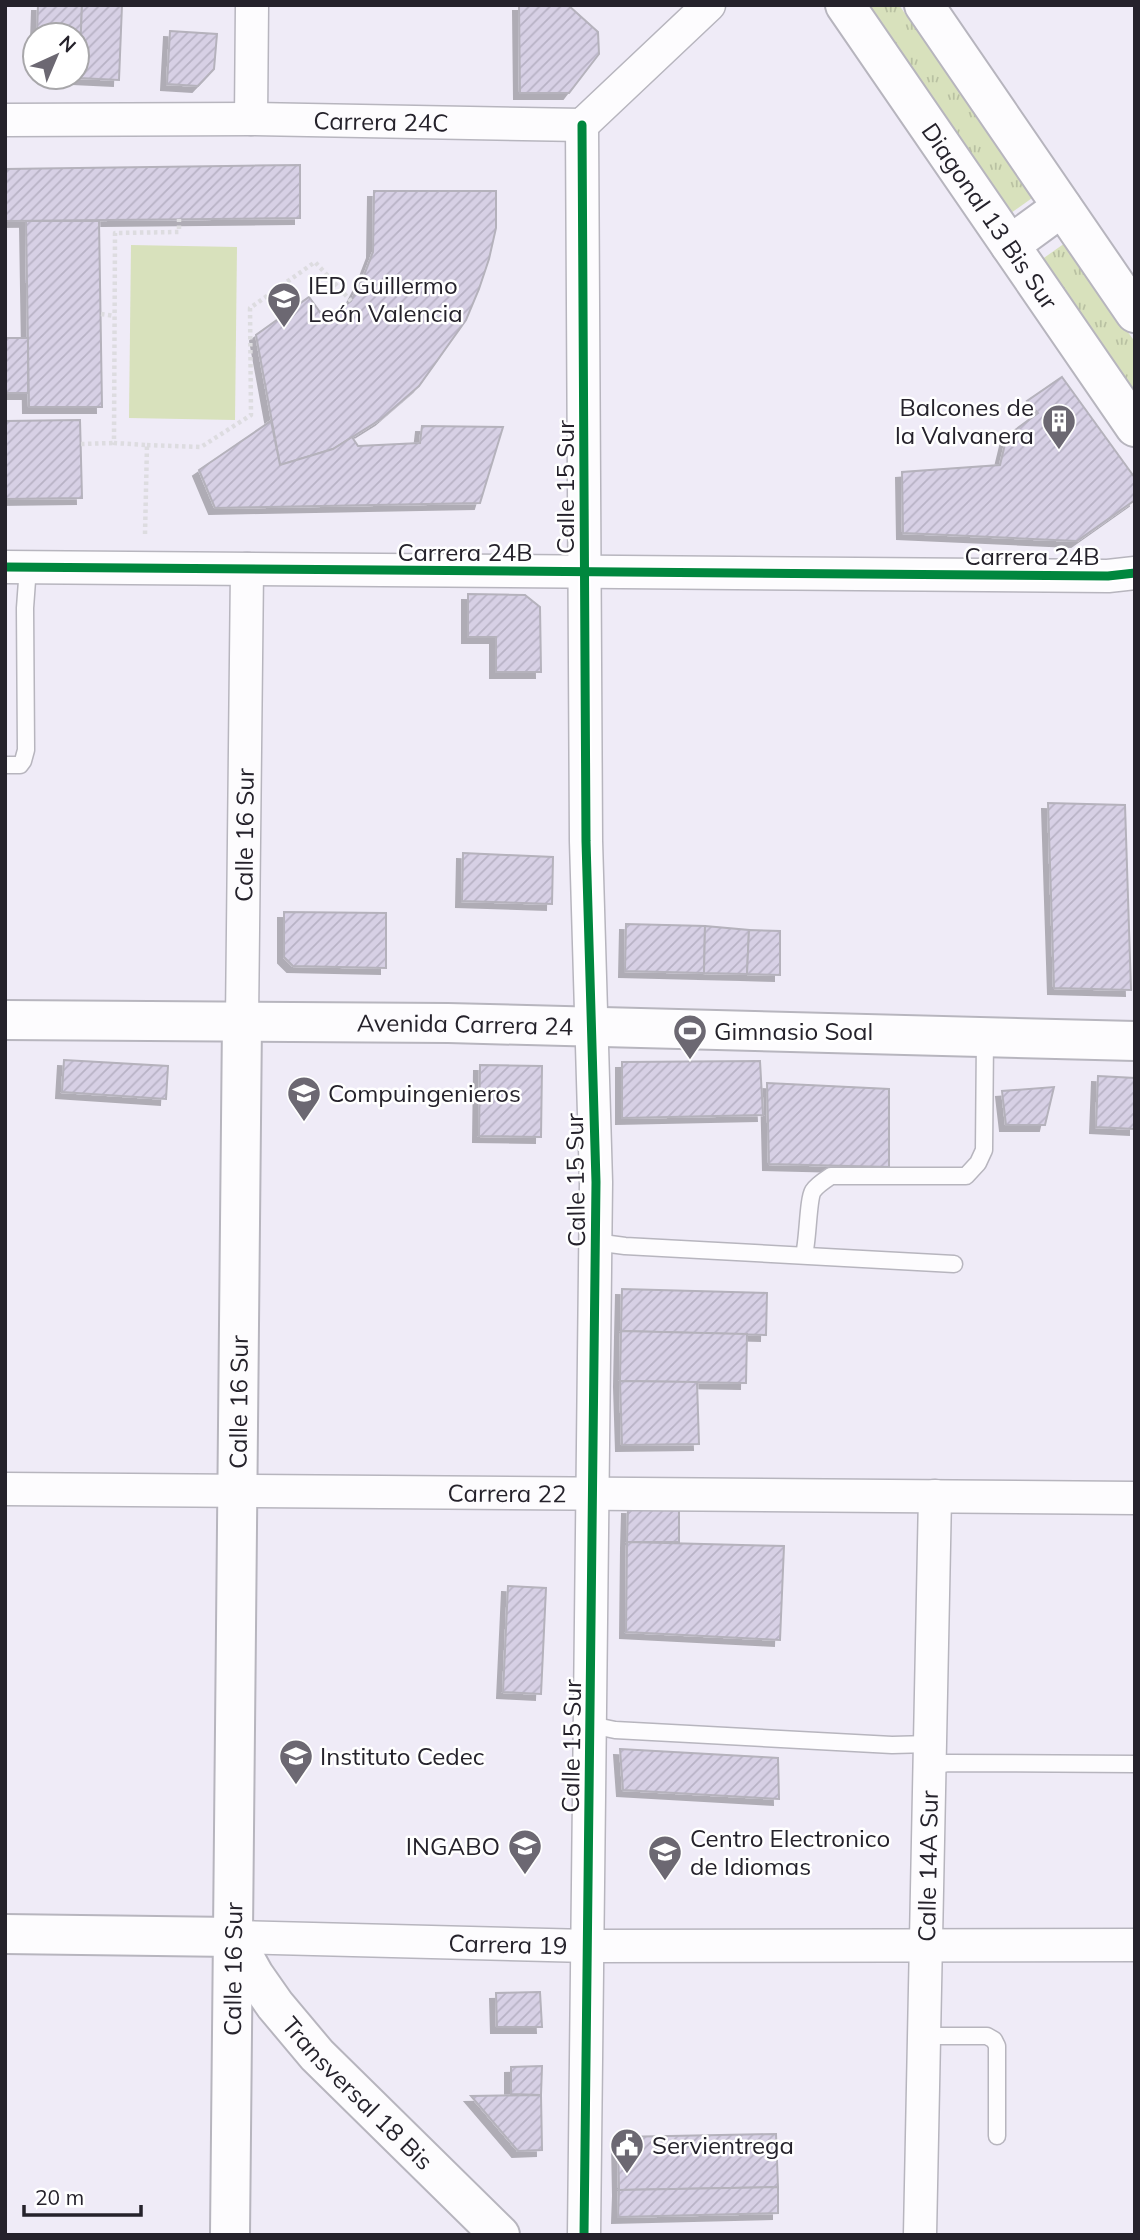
<svg xmlns="http://www.w3.org/2000/svg" width="1140" height="2240" font-family="Mulish,sans-serif">
	<style>
		.grass { fill: url(#grass-tufts) }
		.pitch { fill: #d8e1bc }
		.building { fill: url(#building-hatch); stroke: #b5b2bc; stroke-width: 2; filter: url(#shadow) }
		.lines { fill: none; stroke-linecap: round; stroke-linejoin: round }
		.lane-casing { stroke: #b7b5be; stroke-width: 19 }
		.street-casing { stroke: #b7b5be; stroke-width: 35 }
		.secondary-casing { stroke: #b7b5be; stroke-width: 42 }
		.path { stroke: #dddce0; stroke-width: 4.5; stroke-dasharray: 3.5 3.5; stroke-linecap: butt }
		.lane { stroke: #fdfcfe; stroke-width: 16 }
		.street { stroke: #fdfcfe; stroke-width: 32 }
		.secondary { stroke: #fdfcfe; stroke-width: 38 }
		.cycleway-casing { stroke: #fff; stroke-width: 13 }
		.cycleway { stroke: #00873e; stroke-width: 9 }
		.labels { text-anchor: middle; dominant-baseline: central; stroke-width: 5; stroke-linejoin: round; paint-order: stroke }
		.street-label { font-size: 24px; fill: #25222b; stroke: #fff }
		.poi-label { font-size: 24px; fill: #25222b; stroke: #fff; text-anchor: start }
	</style>
	<defs>
		<pattern id="grass-tufts" width="24" height="20" patternUnits="userSpaceOnUse" patternTransform="scale(1.75)"><rect width="24" height="20" fill="#d8e1bc"/><path d="M3 7l-1-3M5 7V3M7 7l1-3M15 17l-1-3M17 17v-4M19 17l1-3" fill="none" stroke="#b9c1a2"/></pattern>
		<pattern id="building-hatch" width="6" height="6" patternUnits="userSpaceOnUse" patternTransform="scale(1.75)"><rect width="6" height="6" fill="#d7d0e5"/><path d="M-1 1l2-2M0 6l6-6M5 7l2-2" fill="none" stroke="#b8b2c5"/></pattern>
		<filter id="shadow"><feDropShadow dx="-6" dy="6" stdDeviation="0" flood-color="#0004"/></filter>
	</defs>
	<rect width="100%" height="100%" fill="#efebf7"/>
	<g class="grass">
		<polygon points="863,5 899,5 1035,196 1011,213"/>
		<polygon points="1065,243 1135,342 1135,394 1041,260"/>
	</g>
	<polygon class="pitch" points="131,245 237,247 235,420 129,418"/>
	<g class="building">
		<polygon points="38,5 82,5 79,78 55,77 77,77 77,35 37,35"/>
		<polygon points="82,5 122,5 119,80 79,78"/>
		<polygon points="519,5 568,5 598,32 599,54 569,93 520,93"/>
		<polygon points="170,31 217,34 214,69 198,86 167,84"/>
		<polygon points="300,165 300,218 5,221 5,169"/>
		<polygon points="374,191 496,191 496,228 489,259 479,289 466,320 419,386 381,419 333,449 280,465 256,335 309,297 325,319 351,301 363,278 373,252"/>
		<polygon points="26,221 99,221 102,407 29,407"/>
		<rect x="5" y="338" width="23" height="55"/>
		<polygon points="1062,377 1135,478 1135,500 1077,541 903,533 902,472 1000,465 1007,436 1038,413 1027,401"/>
		<polygon points="80,420 82,498 5,499 5,421"/>
		<polygon points="271,421 280,465 333,449 352,437 358,446 420,443 422,426 503,427 480,503 215,508 199,470"/>
		<polygon points="468,594 525,595 540,607 541,672 496,672 496,637 468,637"/>
		<polygon points="1048,803 1125,805 1131,990 1054,988"/>
		<polygon points="463,853 553,857 552,904 462,901"/>
		<polygon points="284,912 386,913 386,968 293,966 284,957"/>
		<polygon points="626,924 705,926 704,973 625,971"/>
		<polygon points="705,926 749,930 747,974 704,973"/>
		<polygon points="749,930 780,931 780,975 747,974"/>
		<polygon points="64,1060 168,1066 166,1099 62,1092"/>
		<polygon points="760,1061 763,1115 622,1118 622,1062"/>
		<polygon points="480,1065 542,1066 541,1137 479,1136"/>
		<polygon points="1098,1076 1135,1078 1135,1129 1096,1127"/>
		<polygon points="767,1083 889,1089 889,1167 769,1164"/>
		<polygon points="1054,1087 1045,1125 1006,1125 1002,1091"/>
		<polygon points="622,1289 767,1293 766,1335 621,1331"/>
		<polygon points="621,1331 747,1334 746,1383 620,1381"/>
		<polygon points="620,1381 697,1382 699,1444 622,1445"/>
		<polygon points="628,1508 679,1509 679,1542 627,1542"/>
		<polygon points="627,1542 784,1546 780,1640 626,1632"/>
		<polygon points="508,1586 546,1588 541,1694 503,1692"/>
		<polygon points="620,1749 778,1758 779,1799 623,1790"/>
		<polygon points="540,1992 542,2027 497,2027 496,1993"/>
		<polygon points="542,2066 541,2095 511,2094 511,2067"/>
		<polygon points="541,2095 542,2150 518,2151 471,2096"/>
		<polygon points="776,2134 778,2187 619,2190 618,2137"/>
		<polygon points="778,2187 778,2213 618,2217 619,2190"/>
	</g>
	<g class="lines">
		<g class="lane-casing">
			<g id="lane">
				<polyline points="5,765 20,765 23,761 26,750 25,608 28,567"/>
				<polyline points="595,1242 625,1246 954,1264"/>
				<path d="M804,1255C808,1240 808,1199 813,1191C817,1185 825,1180 831,1176H966L978,1163L984,1150L985,1037"/>
				<polyline points="591,1725 615,1730 892,1745 930,1744"/>
				<polyline points="930,1766 948,1763 1135,1764"/>
				<polyline points="924,2036 987,2036 994,2040 997,2046 997,2136"/>
			</g>
		</g>
		<g class="street-casing">
			<g id="street">
				<polyline points="251,119 252,5"/>
				<path id="s1" d="M5,120L251,119L582,125L709,5"/>
				<polyline points="582,125 586,841 596,1182 584,2235"/>
				<polyline points="5,567 1108,576 1135,573"/>
				<path id="s2" d="M242,1021L247,569"/>
				<path id="s3" d="M5,1489L1135,1498"/>
				<path id="s4" d="M233,1937L588,1946L1135,1945"/>
				<path id="s5" d="M920,2235L935,1496"/>
			</g>
		</g>
		<g class="secondary-casing">
			<g id="secondary">
				<path id="s6" d="M845,5L1135,427"/>
				<polyline points="924,5 1135,313"/>
				<polyline points="1010,245 1062,207"/>
				<path id="s7" d="M5,1020L448,1023L1135,1041"/>
				<path id="s8" d="M5,1934L233,1937L254,1975L275,2005L317,2055L500,2235"/>
				<path id="s9" d="M230,2235L242,1021"/>
			</g>
		</g>
		<g class="path">
			<polyline points="101,314 115,316"/>
			<polyline points="81,444 114,443"/>
			<polyline points="147,445 201,447 251,415 250,308 315,262 351,301"/>
			<polyline points="145,534 147,445 114,443 115,233 179,232 179,219"/>
		</g>
		<use href="#lane" class="lane"/>
		<use href="#street" class="street"/>
		<use href="#secondary" class="secondary"/>
		<g class="cycleway-casing">
			<g id="cycleway">
				<polyline points="582,125 586,841 596,1182 584,2235"/>
				<polyline points="5,567 1108,576 1135,573"/>
			</g>
		</g>
		<use href="#cycleway" class="cycleway"/>
	</g>
	<defs>
		<g id="school-pin" transform="scale(1.75)"><path d="M0 17L-7.5 6A9.5 9.5 0 1 1 7.5 6Z" fill="#6c6872" stroke="#fff"/><path d="M0-5L7-2L0 1L-7-2ZM-4 1L0 2.5L4 1V4Q0 6-4 4Z" fill="#fff"/></g>
		<g id="building-pin" transform="scale(1.75)"><path d="M0 17L-7.5 6A9.5 9.5 0 1 1 7.5 6Z" fill="#6c6872" stroke="#fff"/><path d="M-4-6H4V6H1V3H-1V6H-4ZM-2.5-4.3h1.7v1.8h-1.7ZM.8-4.3h1.7v1.8H.8ZM-2.5-1h1.7V.8h-1.7ZM.8-1h1.7V.8H.8Z" fill="#fff"/></g>
		<g id="stadium-pin" transform="scale(1.75)"><path d="M0 17L-7.5 6A9.5 9.5 0 1 1 7.5 6Z" fill="#6c6872" stroke="#fff"/><path d="M0-5a6.5 5 0 1 0 0 10a6.5 5 0 1 0 0-10ZM-3.5-1.8h7v3.6h-7Z" fill="#fff"/></g>
		<g id="university-pin" transform="scale(1.75)"><path d="M0 17L-7.5 6A9.5 9.5 0 1 1 7.5 6Z" fill="#6c6872" stroke="#fff"/><path d="M0-5L7-2L0 1L-7-2ZM-4 1L0 2.5L4 1V4Q0 6-4 4Z" fill="#fff"/></g>
		<g id="civic-pin" transform="scale(1.75)"><path d="M0 17L-7.5 6A9.5 9.5 0 1 1 7.5 6Z" fill="#6c6872" stroke="#fff"/><path d="M-.6-6.5H3V-4.5H.6V-3L4-1V1h2V6H-6V1h2V-1L-.6-3ZM-1.2 2.5V6h2.4V2.5Z" fill="#fff"/></g>
	</defs>
	<g fill-rule="evenodd">
		<use href="#school-pin" x="284" y="299"/>
		<use href="#building-pin" x="1059" y="421"/>
		<use href="#stadium-pin" x="690" y="1031"/>
		<use href="#university-pin" x="304" y="1093"/>
		<use href="#university-pin" x="296" y="1756"/>
		<use href="#university-pin" x="525" y="1846"/>
		<use href="#university-pin" x="665" y="1852"/>
		<use href="#civic-pin" x="627" y="2145"/>
	</g>
	<g class="labels">
		<g class="street-label">
			<text stroke="none"><textPath href="#s1" startOffset="376">Carrera 24C</textPath></text>
			<text stroke="none"><textPath href="#s6" startOffset="256">Diagonal 13 Bis Sur</textPath></text>
			<text transform="translate(565 487) rotate(-90)">Calle 15 Sur</text>
			<text x="465" y="552">Carrera 24B</text>
			<text x="1032" y="556">Carrera 24B</text>
			<text stroke="none"><textPath href="#s2" startOffset="186">Calle 16 Sur</textPath></text>
			<text stroke="none"><textPath href="#s7" startOffset="460">Avenida Carrera 24</textPath></text>
			<text transform="translate(575 1180) rotate(-91)">Calle 15 Sur</text>
			<text stroke="none"><textPath href="#s9" startOffset="833">Calle 16 Sur</textPath></text>
			<text stroke="none"><textPath href="#s3" startOffset="502">Carrera 22</textPath></text>
			<text transform="translate(571 1746) rotate(-89)">Calle 15 Sur</text>
			<text stroke="none"><textPath href="#s5" startOffset="369">Calle 14A Sur</textPath></text>
			<text stroke="none"><textPath href="#s4" startOffset="275">Carrera 19</textPath></text>
			<text stroke="none"><textPath href="#s9" startOffset="266">Calle 16 Sur</textPath></text>
			<text stroke="none"><textPath href="#s8" startOffset="429">Transversal 18 Bis</textPath></text>
		</g>
		<g class="poi-label">
			<text x="308" y="285">IED Guillermo<tspan x="308" dy="28">León Valencia</tspan></text>
			<text x="1034" y="407" text-anchor="end">Balcones de<tspan x="1034" dy="28">la Valvanera</tspan></text>
			<text x="714" y="1031">Gimnasio Soal</text>
			<text x="328" y="1093">Compuingenieros</text>
			<text x="320" y="1756">Instituto Cedec</text>
			<text x="690" y="1838">Centro Electronico<tspan x="690" dy="28">de Idiomas</tspan></text>
			<text x="500" y="1846" text-anchor="end">INGABO</text>
			<text x="652" y="2145">Servientrega</text>
		</g>
	</g>
	<rect width="1140" height="2240" fill="none" stroke="#25222b" stroke-width="14"/>
	<g transform="translate(56 56) rotate(44)"><circle r="33" fill="#ffffff" stroke="#a8a7aa" stroke-width="2"/>
	<path d="M0-5L12 26L0 18L-12 26Z" fill="#6c6872"/>
	<text y="-10" font-size="19" font-weight="bold" text-anchor="middle" fill="#25222b">N</text>
	</g>
	<path d="M24 2205v10h117v-10" fill="none" stroke="#25222b" stroke-width="3.5"/>
	<text x="35" y="2205" font-size="21" fill="#25222b" stroke="#ffffff" stroke-width="5" paint-order="stroke">20 m</text>
</svg>
